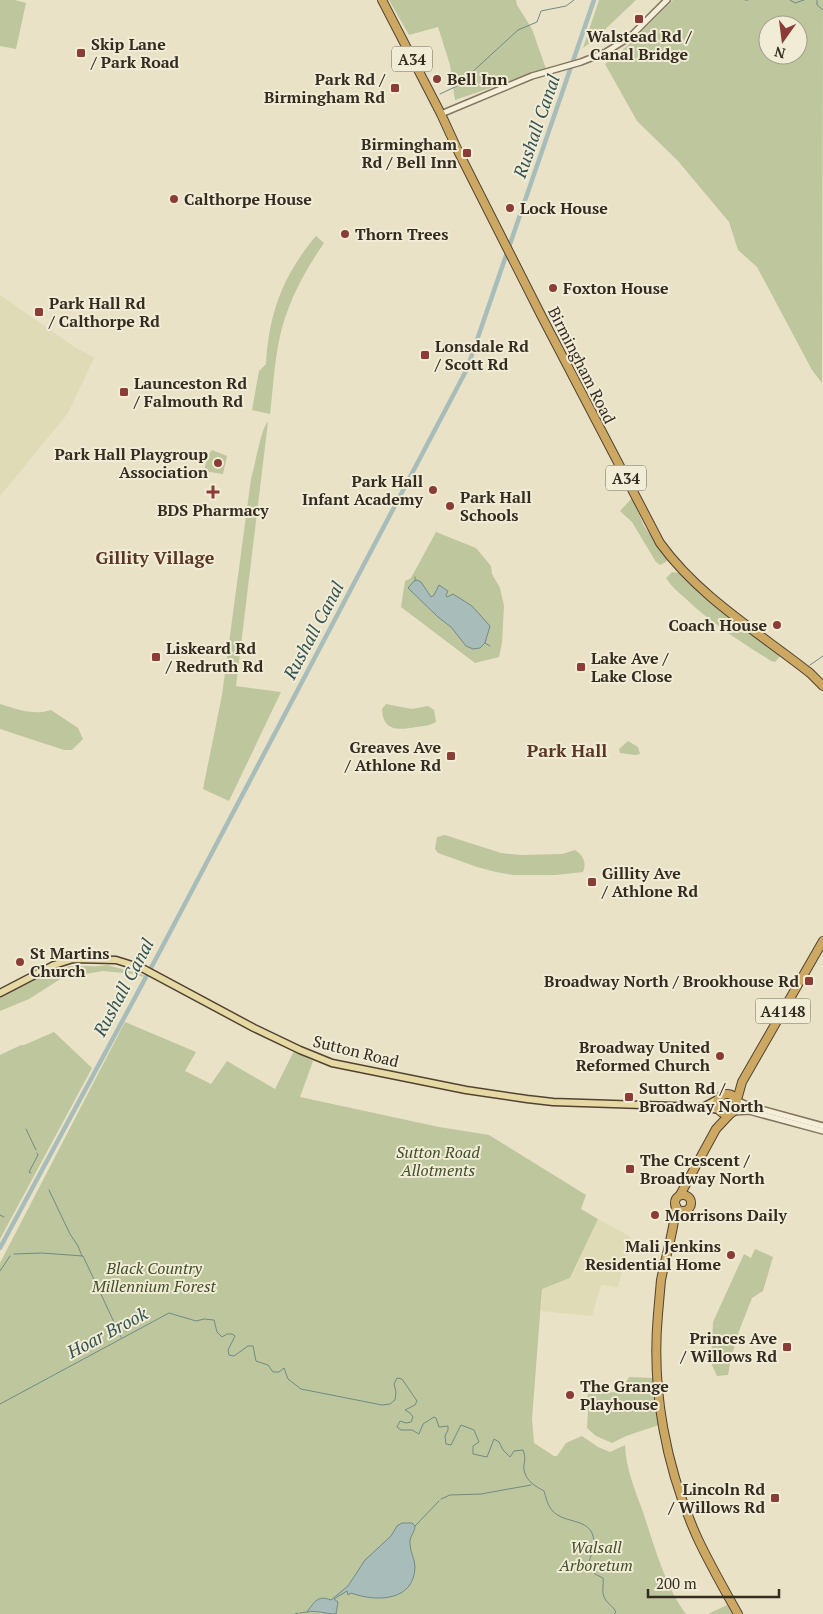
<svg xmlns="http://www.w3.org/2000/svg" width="823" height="1614" font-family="'PT Serif',serif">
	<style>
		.farmland { fill: #dedbb6 }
		.green { fill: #bdc69d; fill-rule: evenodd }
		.water { fill: #a8bdb9; stroke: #708b86 }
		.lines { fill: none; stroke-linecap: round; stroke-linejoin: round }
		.stream { stroke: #708b86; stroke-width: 1 }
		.canal { stroke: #a8bdb9; stroke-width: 4.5 }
		.minor-casing { stroke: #83755f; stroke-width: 8 }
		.major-casing { stroke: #514332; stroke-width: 9 }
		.highway-casing { stroke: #514332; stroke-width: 10 }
		.minor { stroke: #f5efda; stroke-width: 5 }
		.major { stroke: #e7d9a4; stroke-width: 6 }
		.highway { stroke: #cda863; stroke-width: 8 }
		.poi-dot { fill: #8a3d36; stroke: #f1ecd6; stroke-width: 2 }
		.labels { text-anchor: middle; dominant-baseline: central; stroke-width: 4; stroke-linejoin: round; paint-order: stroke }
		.shield { fill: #f1ecd6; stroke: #6d6657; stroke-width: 1 }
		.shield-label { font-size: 15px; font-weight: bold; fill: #352c21 }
		.poi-label { font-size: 16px; font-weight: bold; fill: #352c21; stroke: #f1ecd6; text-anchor: start }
		.street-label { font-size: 16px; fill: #352c21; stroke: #f1ecd6 }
		.park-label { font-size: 16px; font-style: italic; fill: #424f2a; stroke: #f1ecd6 }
		.water-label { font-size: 18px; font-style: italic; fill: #325253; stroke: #f1ecd6 }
		.neighbourhood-label { font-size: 18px; font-weight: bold; fill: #5c3625; stroke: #f1ecd6 }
	</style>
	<rect width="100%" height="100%" fill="#e9e2c7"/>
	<g class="farmland">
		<polygon points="0,295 73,346 94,358 68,413 0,496"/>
		<polygon points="598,1219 631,1237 618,1287 601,1285 592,1316 541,1311 542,1289 571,1278"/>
	</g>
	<g class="green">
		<polygon points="0,0 15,0 26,3 16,49 0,46"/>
		<polygon points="389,0 516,0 517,5 532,29 546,69 455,100 450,65 438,27 409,35"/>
		<polygon points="599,0 636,0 597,37 583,48"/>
		<path d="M673,0H823L822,383L812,370L757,267L738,250L729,222L678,161L637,121L605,64L626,47ZM768,25H798V55H768Z"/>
		<path d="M316,236L324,243C304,272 286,305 279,341C274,365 273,390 270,414L252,410L259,371L266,364C269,313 283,275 316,236Z"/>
		<path d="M268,422L236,686L281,692L229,801L203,789L222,695L251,479C255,467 261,427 268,422Z"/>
		<polygon points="212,450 227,456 223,474 204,471 208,455"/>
		<polygon points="632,498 644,526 667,559 666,562 660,565 656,562 632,522 620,511"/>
		<polygon points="436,532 476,548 491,566 492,574 500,588 504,606 502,643 499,657 475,663 401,607 405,581 411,578"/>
		<path d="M672,572L678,573L709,601L781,655L775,662L771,661C741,642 711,623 685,598C678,592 671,586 666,578Z"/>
		<path d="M0,704C17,709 34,716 51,710L78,728L83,739L72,750H64L0,729Z"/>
		<path d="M386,704L412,709L428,706L434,710L436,722C430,726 423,726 416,727C399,730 383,732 382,709Z"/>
		<polygon points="628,741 638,747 640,754 635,755 620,753 619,749"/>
		<path d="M445,835L501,853L521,855L562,854L575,850C583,855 587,863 583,872L555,875H513L496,872L477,867L438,853L435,849L437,837Z"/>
		<path d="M107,965L144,975L143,977L135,974L103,971L62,978L29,999L0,1011V998C19,988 39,974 60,968C75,964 92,968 107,965Z"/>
		<path d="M125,1022L196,1052L185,1071L211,1084L227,1061L275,1089L294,1051L313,1061L300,1097L439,1127L489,1135L586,1195L581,1209L598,1219L570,1278L542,1289L532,1419L534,1443L554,1456H557L566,1443L582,1436L598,1447L610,1452L625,1445C626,1469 635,1490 643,1512C654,1545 665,1586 686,1614H0V1263Z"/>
		<polygon points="54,1032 92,1068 0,1239 0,1055 21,1045 24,1045"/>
		<polygon points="755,1249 773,1257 763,1291 752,1298 739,1331 731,1358 728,1375 717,1376 711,1363 713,1322 744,1254 751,1258"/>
		<polygon points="629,1377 653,1378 659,1425 626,1436 612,1443 596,1436 587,1428 588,1412 583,1404 587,1402 588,1393 620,1392"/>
		<polygon points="727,1605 732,1614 708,1614"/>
	</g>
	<g class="water">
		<polygon points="417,580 421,582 431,597 434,595 439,585 448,591 446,595 447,597 453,594 472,606 490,626 485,643 480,648 473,649 466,646 451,627 438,617 408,588 414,581"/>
		<path d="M402,1523H412L415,1526C415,1532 409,1537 410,1544C410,1552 415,1559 415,1567C414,1602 376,1602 351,1593L348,1595L347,1591L334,1599L338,1602L336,1614C326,1614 317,1610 307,1612C315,1601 318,1595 331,1600L348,1586L365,1560L391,1536L397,1526Z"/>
	</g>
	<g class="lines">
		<g class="stream">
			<polyline points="745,0 748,0"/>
			<polyline points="790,0 795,3 804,0"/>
			<polyline points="817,0 817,5 823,10"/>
			<polyline points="440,94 457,86 518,30 537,22 541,11 566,6 574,0"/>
			<polyline points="415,577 415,580"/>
			<polyline points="485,643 490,646"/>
			<polyline points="810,665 823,656"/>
			<polyline points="26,1129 36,1150"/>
			<polyline points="31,1173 29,1172 38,1155 37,1153"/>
			<polyline points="49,1190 70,1234 78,1246 82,1256"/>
			<polyline points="0,1215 4,1217"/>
			<polyline points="14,1254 42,1253 83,1256 121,1337"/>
			<polyline points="0,1271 10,1256"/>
			<path d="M0,1404L169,1313L196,1321L204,1319L214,1320L217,1332L222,1337L227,1334H232L235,1336L228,1350L229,1355L234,1356L248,1346H253L256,1361L268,1365L273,1372H279L284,1368L288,1379L301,1389L382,1405L390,1404L395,1400L396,1392L394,1384L397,1378L402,1379L417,1401L415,1405L405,1410L410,1413L413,1417L411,1422L406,1423L400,1421L397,1427L401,1430H412L419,1434L423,1424L434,1417L436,1418L439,1427L448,1426V1430L445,1436L446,1444L451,1445L461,1425L474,1430L479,1442L473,1446V1454L487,1457L494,1439L499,1442L503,1450L510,1457L514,1451L523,1450C527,1461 523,1462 524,1470C526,1481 535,1486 544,1491C546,1497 547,1504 551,1509C564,1527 596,1514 594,1547C593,1552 590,1557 589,1562L595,1574L603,1578C604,1585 601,1592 605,1599C608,1604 613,1606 616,1612L614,1614"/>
			<polyline points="441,1499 450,1495 481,1494 531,1485"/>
			<polyline points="415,1526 439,1501"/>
			<polyline points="300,1613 307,1612"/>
			<polyline points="295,1614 298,1613"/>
		</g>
		<polyline class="canal" points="0,1248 159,953 467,369 594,0"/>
		<g class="minor-casing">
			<g id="minor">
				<polyline points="441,114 532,76 581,62 606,52 630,37 667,0"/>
				<polyline points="738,1101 750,1106 823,1126"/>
				<polyline points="734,1112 749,1111 823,1131"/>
			</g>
		</g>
		<g class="major-casing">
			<g id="major">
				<polyline points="0,993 54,965 73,959 116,960 142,968 254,1028 300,1050 332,1063 466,1090 527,1099 553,1102 703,1107 719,1110"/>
				<polyline points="703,1107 718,1099"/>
			</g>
		</g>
		<g class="highway-casing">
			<g id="highway">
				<path d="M382,0L441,114L458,151L541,315L660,543C699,597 758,632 810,673L823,686"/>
				<circle cx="727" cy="1104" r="10"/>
				<polyline points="737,1100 742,1082 823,941"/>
				<polyline points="680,1195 716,1129 731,1113"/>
				<circle cx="683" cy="1203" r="8"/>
				<path d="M676,1206C674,1231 666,1255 661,1280C660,1291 659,1303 658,1314C651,1390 666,1468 697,1537C709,1563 724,1589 738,1614"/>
			</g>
		</g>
		<use href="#minor" class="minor"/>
		<use href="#major" class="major"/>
		<use href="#highway" class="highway"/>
	</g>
	<g class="poi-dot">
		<rect x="634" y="14" width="10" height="10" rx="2.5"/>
		<rect x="76" y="48" width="10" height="10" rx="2.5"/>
		<circle cx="437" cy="79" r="5"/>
		<rect x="390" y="83" width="10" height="10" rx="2.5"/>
		<rect x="462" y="148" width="10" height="10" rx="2.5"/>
		<circle cx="174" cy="199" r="5"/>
		<circle cx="510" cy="208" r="5"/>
		<circle cx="345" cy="234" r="5"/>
		<circle cx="553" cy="288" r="5"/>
		<rect x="34" y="307" width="10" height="10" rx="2.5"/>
		<rect x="420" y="350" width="10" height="10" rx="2.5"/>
		<rect x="119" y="387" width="10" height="10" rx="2.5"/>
		<circle cx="218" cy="463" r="5"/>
		<circle cx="433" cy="490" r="5"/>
		<path d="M210.5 484.5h5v5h5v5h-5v5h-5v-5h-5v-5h5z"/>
		<circle cx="450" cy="506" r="5"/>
		<circle cx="777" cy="625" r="5"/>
		<rect x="151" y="652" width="10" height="10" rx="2.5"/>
		<rect x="576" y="662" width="10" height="10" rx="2.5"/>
		<rect x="446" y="751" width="10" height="10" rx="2.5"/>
		<rect x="587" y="877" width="10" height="10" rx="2.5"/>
		<circle cx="20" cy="962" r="5"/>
		<rect x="804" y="976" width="10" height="10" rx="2.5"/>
		<circle cx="720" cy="1056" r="5"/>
		<rect x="624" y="1092" width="10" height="10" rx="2.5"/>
		<rect x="625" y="1164" width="10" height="10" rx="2.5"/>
		<circle cx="655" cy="1215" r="5"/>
		<circle cx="731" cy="1255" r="5"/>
		<rect x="782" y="1342" width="10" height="10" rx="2.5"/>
		<circle cx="570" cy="1395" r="5"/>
		<rect x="770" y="1493" width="10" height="10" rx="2.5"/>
	</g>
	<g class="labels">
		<g class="shield">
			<rect x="392" y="46.5" width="40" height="25" rx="4"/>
			<rect x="606" y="465.5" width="40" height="25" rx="4"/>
			<rect x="755.5" y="998.5" width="55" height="25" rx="4"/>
		</g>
		<g class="shield-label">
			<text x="412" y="59">A34</text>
			<text x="626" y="478">A34</text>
			<text x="783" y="1011">A4148</text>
		</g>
		<g class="poi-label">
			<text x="639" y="36" text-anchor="middle">Walstead Rd /<tspan x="639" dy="18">Canal Bridge</tspan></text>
			<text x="91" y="44">Skip Lane<tspan x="91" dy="18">/ Park Road</tspan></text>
			<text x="385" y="79" text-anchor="end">Park Rd /<tspan x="385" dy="18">Birmingham Rd</tspan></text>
			<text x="447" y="79">Bell Inn</text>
			<text x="457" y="144" text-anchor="end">Birmingham<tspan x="457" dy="18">Rd / Bell Inn</tspan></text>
			<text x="184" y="199">Calthorpe House</text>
			<text x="520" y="208">Lock House</text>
			<text x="355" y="234">Thorn Trees</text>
			<text x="563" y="288">Foxton House</text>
			<text x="49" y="303">Park Hall Rd<tspan x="49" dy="18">/ Calthorpe Rd</tspan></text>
			<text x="435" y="346">Lonsdale Rd<tspan x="435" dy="18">/ Scott Rd</tspan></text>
			<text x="134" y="383">Launceston Rd<tspan x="134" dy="18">/ Falmouth Rd</tspan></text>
			<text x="208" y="454" text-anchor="end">Park Hall Playgroup<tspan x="208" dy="18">Association</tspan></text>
			<text x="423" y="481" text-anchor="end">Park Hall<tspan x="423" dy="18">Infant Academy</tspan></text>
			<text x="460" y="497">Park Hall<tspan x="460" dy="18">Schools</tspan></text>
			<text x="213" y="510" text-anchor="middle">BDS Pharmacy</text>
			<text x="767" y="625" text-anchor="end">Coach House</text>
			<text x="166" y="648">Liskeard Rd<tspan x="166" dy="18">/ Redruth Rd</tspan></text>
			<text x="591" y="658">Lake Ave /<tspan x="591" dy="18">Lake Close</tspan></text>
			<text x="441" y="747" text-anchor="end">Greaves Ave<tspan x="441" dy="18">/ Athlone Rd</tspan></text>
			<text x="602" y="873">Gillity Ave<tspan x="602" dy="18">/ Athlone Rd</tspan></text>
			<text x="30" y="953">St Martins<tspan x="30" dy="18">Church</tspan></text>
			<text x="799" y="981" text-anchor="end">Broadway North / Brookhouse Rd</text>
			<text x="710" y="1047" text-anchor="end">Broadway United<tspan x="710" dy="18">Reformed Church</tspan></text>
			<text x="639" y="1088">Sutton Rd /<tspan x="639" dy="18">Broadway North</tspan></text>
			<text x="640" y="1160">The Crescent /<tspan x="640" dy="18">Broadway North</tspan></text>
			<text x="665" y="1215">Morrisons Daily</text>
			<text x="721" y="1246" text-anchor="end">Mali Jenkins<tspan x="721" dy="18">Residential Home</tspan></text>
			<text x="777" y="1338" text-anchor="end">Princes Ave<tspan x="777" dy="18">/ Willows Rd</tspan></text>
			<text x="580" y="1386">The Grange<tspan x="580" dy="18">Playhouse</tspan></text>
			<text x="765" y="1489" text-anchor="end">Lincoln Rd<tspan x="765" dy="18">/ Willows Rd</tspan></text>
		</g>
		<g class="street-label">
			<text transform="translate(582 365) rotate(63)">Birmingham Road</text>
			<text transform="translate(356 1051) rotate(14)">Sutton Road</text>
		</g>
		<g class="park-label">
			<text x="438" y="1152">Sutton Road<tspan x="438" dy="18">Allotments</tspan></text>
			<text x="154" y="1268">Black Country<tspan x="154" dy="18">Millennium Forest</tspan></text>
			<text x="596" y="1547">Walsall<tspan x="596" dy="18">Arboretum</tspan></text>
		</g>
		<g class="water-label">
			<text transform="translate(536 126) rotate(-71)">Rushall Canal</text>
			<text transform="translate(313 630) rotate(-62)">Rushall Canal</text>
			<text transform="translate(123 987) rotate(-62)">Rushall Canal</text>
			<text transform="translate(107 1332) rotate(-28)">Hoar Brook</text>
		</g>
		<g class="neighbourhood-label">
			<text x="155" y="557">Gillity Village</text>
			<text x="567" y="750">Park Hall</text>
		</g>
	</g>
	<g transform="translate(783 40) rotate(194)"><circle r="24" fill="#f1ecd6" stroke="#a69f8e"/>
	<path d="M0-4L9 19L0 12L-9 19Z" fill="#8a3d36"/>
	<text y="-8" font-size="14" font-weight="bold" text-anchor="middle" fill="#352c21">N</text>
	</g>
	<path d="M648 1589v8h131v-8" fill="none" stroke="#352c21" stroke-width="2.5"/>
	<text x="656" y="1589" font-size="15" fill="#352c21" stroke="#f1ecd6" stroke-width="4" paint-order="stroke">200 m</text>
</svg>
